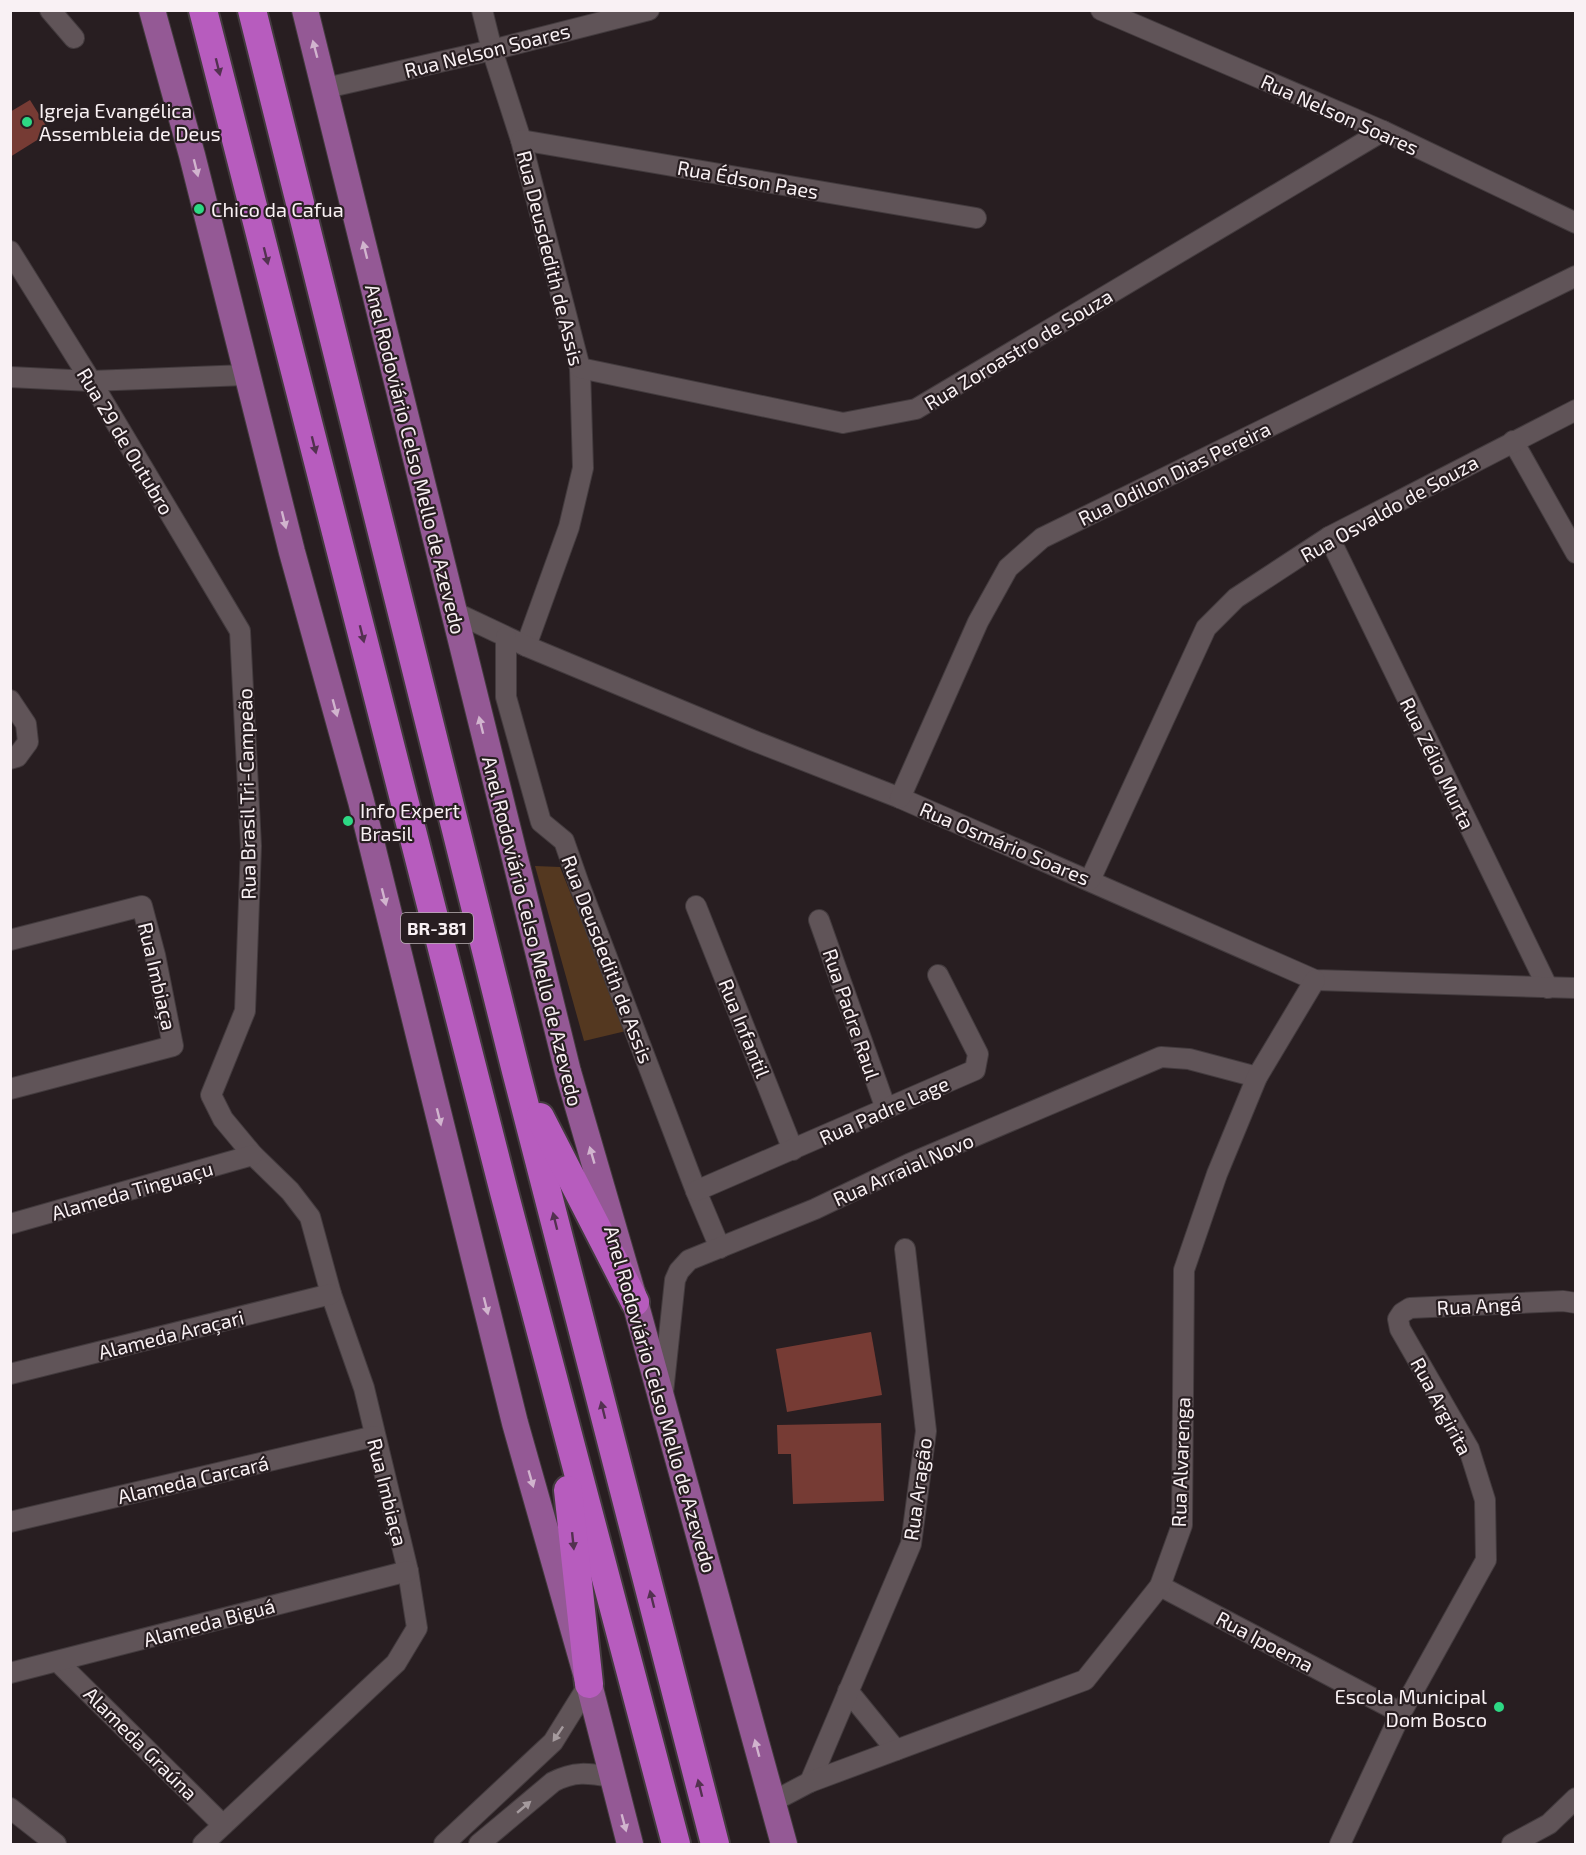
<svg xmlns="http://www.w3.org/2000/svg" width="1586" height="1855" font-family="'Exo 2',sans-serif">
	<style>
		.green { fill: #543820 }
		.building { fill: #763b34 }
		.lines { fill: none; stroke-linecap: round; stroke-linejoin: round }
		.minor-casing { stroke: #433b3e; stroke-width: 22 }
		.major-casing { stroke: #433b3e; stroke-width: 28 }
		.highway-casing { stroke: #433b3e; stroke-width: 32 }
		.minor { stroke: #605458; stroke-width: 20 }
		.major { stroke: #945995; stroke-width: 26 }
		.highway { stroke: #b75cbe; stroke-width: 28 }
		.oneway { fill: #d1b4ce }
		.oneway2 { fill: #533150 }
		.oneway3 { fill: #a59b9e }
		.poi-dot { fill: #2dd884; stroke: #281e21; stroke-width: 2 }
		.labels { text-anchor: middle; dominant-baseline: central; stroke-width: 4.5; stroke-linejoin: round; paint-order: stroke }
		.shield { fill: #281e21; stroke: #bab2b5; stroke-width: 1.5 }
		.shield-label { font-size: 18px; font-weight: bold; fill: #f9f1f4 }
		.street-label { font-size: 20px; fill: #f9f1f4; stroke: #281e21 }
		.poi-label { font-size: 20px; fill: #f9f1f4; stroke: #281e21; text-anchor: start }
	</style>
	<rect width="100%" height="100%" fill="#281e21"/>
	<polygon class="green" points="535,866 560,867 626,1031 584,1041"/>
	<g class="building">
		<polygon points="30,100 50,132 10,157 10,112"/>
		<polygon points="871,1332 882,1395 787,1412 776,1349"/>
		<polygon points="881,1423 884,1501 793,1504 791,1454 778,1454 777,1425"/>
	</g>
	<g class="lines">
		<g class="minor-casing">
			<g id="minor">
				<polyline points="50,10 74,38"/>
				<polyline points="482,10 492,50 521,140 580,368 583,468 569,527 526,646"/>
				<polyline points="1101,10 1383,131 1576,223"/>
				<polyline points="326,88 492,50 649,10"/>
				<polyline points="521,140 976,218"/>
				<polyline points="10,251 91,381 240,631 251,846 245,1011 211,1095 223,1119 253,1155 290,1191 310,1217 331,1294 364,1388 408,1571 417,1628 396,1663 203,1844"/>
				<polyline points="580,368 843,423 916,409 1383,131"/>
				<polyline points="10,377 91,381 246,375"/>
				<polyline points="1513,441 1576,553"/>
				<polyline points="1329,537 1548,988"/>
				<polyline points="452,611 526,646 752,740 900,798 1315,980 1576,988"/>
				<polyline points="506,637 506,697 541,822 564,841 579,884 696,1191 720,1248"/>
				<polyline points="10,700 26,724 28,742 17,757 10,759"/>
				<polyline points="900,798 978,622 1008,568 1042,538 1576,276"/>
				<polyline points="1090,880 1206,628 1236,598 1329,537 1576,410"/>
				<polyline points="696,906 793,1150"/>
				<polyline points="819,920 886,1109"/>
				<polyline points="10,940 142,906 155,955 173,1046 10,1089"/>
				<polyline points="696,1191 975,1070 978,1054 938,975"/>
				<polyline points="10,1224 253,1155"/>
				<polyline points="10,1374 331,1294"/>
				<polyline points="663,1393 675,1280 679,1271 689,1260 815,1209 909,1164 1161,1057 1189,1059 1257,1077"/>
				<polyline points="10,1522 375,1436"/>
				<polyline points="1160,1586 1401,1713"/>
				<polyline points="58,1662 223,1825"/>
				<polyline points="10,1673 408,1571"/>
				<polyline points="848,1691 896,1750"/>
				<polyline points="810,1782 911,1544 926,1431 905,1249"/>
				<polyline points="772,1802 810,1782 1085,1680 1160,1586 1182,1525 1184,1270 1217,1174 1257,1077 1315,980"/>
				<polyline points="10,1808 56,1844"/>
				<polyline points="444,1844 553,1742 589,1684"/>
				<path d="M479,1844L553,1782C574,1771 588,1773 611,1777"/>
				<polyline points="1340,1844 1401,1713 1486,1560 1485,1500 1469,1449 1400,1329 1398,1319 1402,1313 1410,1308 1563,1301 1576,1303"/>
				<polyline points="1512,1844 1549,1824 1576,1798"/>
			</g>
		</g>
		<g class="major-casing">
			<g id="major">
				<polyline points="152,10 192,155 292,552 361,801 515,1423 589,1684 630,1844"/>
				<polyline points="305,10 568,1072 635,1302 784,1844"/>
			</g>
		</g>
		<g class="highway-casing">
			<g id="highway">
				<polyline points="203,10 504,1192 676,1844"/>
				<polyline points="252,10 516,1071 715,1844"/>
				<polyline points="540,1117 635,1302"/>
				<polyline points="568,1490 589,1684"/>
			</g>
		</g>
		<use href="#minor" class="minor"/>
		<use href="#major" class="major"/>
		<use href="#highway" class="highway"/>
	</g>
	<defs><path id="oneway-solid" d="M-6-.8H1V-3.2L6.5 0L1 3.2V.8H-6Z" transform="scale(1.5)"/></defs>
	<g class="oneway">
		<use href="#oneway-solid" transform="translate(315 49) rotate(-105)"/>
		<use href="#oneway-solid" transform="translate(196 168) rotate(76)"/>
		<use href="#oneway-solid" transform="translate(365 250) rotate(-104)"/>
		<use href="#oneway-solid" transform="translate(284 520) rotate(76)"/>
		<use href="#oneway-solid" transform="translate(335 708) rotate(75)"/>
		<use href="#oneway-solid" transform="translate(481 725) rotate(-104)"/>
		<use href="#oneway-solid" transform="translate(384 897) rotate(76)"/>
		<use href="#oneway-solid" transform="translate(439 1117) rotate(76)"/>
		<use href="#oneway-solid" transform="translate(592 1155) rotate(-106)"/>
		<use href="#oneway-solid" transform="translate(486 1306) rotate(76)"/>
		<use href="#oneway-solid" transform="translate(531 1479) rotate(74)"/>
		<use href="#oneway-solid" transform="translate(757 1748) rotate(-105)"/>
		<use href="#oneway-solid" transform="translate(624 1823) rotate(75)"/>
	</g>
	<g class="oneway2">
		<use href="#oneway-solid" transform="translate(218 67) rotate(76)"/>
		<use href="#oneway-solid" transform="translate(266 256) rotate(76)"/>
		<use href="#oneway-solid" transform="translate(314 445) rotate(76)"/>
		<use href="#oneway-solid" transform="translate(362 634) rotate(76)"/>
		<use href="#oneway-solid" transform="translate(555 1221) rotate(-104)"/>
		<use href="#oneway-solid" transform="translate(603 1410) rotate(-104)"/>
		<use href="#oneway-solid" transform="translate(573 1541) rotate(84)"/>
		<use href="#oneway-solid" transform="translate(652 1599) rotate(-104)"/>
		<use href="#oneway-solid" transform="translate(700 1788) rotate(-104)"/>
	</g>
	<g class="oneway3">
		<use href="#oneway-solid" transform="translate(558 1734) rotate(124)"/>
		<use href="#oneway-solid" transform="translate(524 1807) rotate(-40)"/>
	</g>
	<g class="poi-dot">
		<circle cx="27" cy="122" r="6"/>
		<circle cx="199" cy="209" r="6"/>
		<circle cx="348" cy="821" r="6"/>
		<circle cx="1499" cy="1707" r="6"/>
	</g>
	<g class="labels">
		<rect class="shield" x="401" y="913" width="72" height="30" rx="4.5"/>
		<g class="shield-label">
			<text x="437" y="928">BR-381</text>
		</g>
		<g class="street-label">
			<text transform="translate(487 50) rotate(-14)">Rua Nelson Soares</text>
			<text transform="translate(1340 114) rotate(24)">Rua Nelson Soares</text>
			<text transform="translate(748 179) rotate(10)">Rua Édson Paes</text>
			<text transform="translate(551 258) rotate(76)">Rua Deusdedith de Assis</text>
			<text transform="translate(1018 349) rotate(-31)">Rua Zoroastro de Souza</text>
			<text transform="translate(126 441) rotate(59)">Rua 29 de Outubro</text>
			<text transform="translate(416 459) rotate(76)">Anel Rodoviário Celso Mello de Azevedo</text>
			<text transform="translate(1174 473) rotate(-26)">Rua Odilon Dias Pereira</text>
			<text transform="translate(1389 508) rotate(-29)">Rua Osvaldo de Souza</text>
			<text transform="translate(1438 763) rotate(64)">Rua Zélio Murta</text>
			<text transform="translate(246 794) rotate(-91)">Rua Brasil Tri-Campeão</text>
			<text transform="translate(1005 843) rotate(23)">Rua Osmário Soares</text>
			<text transform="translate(533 931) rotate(76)">Anel Rodoviário Celso Mello de Azevedo</text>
			<text transform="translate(608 959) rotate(69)">Rua Deusdedith de Assis</text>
			<text transform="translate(158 976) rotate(77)">Rua Imbiaça</text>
			<text transform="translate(852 1014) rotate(71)">Rua Padre Raul</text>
			<text transform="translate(745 1028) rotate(68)">Rua Infantil</text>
			<text transform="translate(884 1110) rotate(-24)">Rua Padre Lage</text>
			<text transform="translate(903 1169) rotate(-24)">Rua Arraial Novo</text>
			<text transform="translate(132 1190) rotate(-16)">Alameda Tinguaçu</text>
			<text transform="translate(1479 1305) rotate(-3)">Rua Angá</text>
			<text transform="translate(171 1334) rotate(-14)">Alameda Araçari</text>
			<text transform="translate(661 1399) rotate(74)">Anel Rodoviário Celso Mello de Azevedo</text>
			<text transform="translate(1442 1406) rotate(62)">Rua Argirita</text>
			<text transform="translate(1180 1462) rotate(-88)">Rua Alvarenga</text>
			<text transform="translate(193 1479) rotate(-13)">Alameda Carcará</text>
			<text transform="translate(917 1489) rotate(-82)">Rua Aragão</text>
			<text transform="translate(388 1492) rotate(76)">Rua Imbiaça</text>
			<text transform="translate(209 1622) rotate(-15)">Alameda Biguá</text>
			<text transform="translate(1265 1641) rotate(28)">Rua Ipoema</text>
			<text transform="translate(141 1743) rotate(45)">Alameda Graúna</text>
		</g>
		<g class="poi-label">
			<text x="39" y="110">Igreja Evangélica<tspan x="39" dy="23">Assembleia de Deus</tspan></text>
			<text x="211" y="209">Chico da Cafua</text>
			<text x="360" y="810">Info Expert<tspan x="360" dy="23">Brasil</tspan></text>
			<text x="1487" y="1696" text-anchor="end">Escola Municipal<tspan x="1487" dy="23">Dom Bosco</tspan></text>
		</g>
	</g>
	<rect width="1586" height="1855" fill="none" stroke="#f9f1f4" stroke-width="24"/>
</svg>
